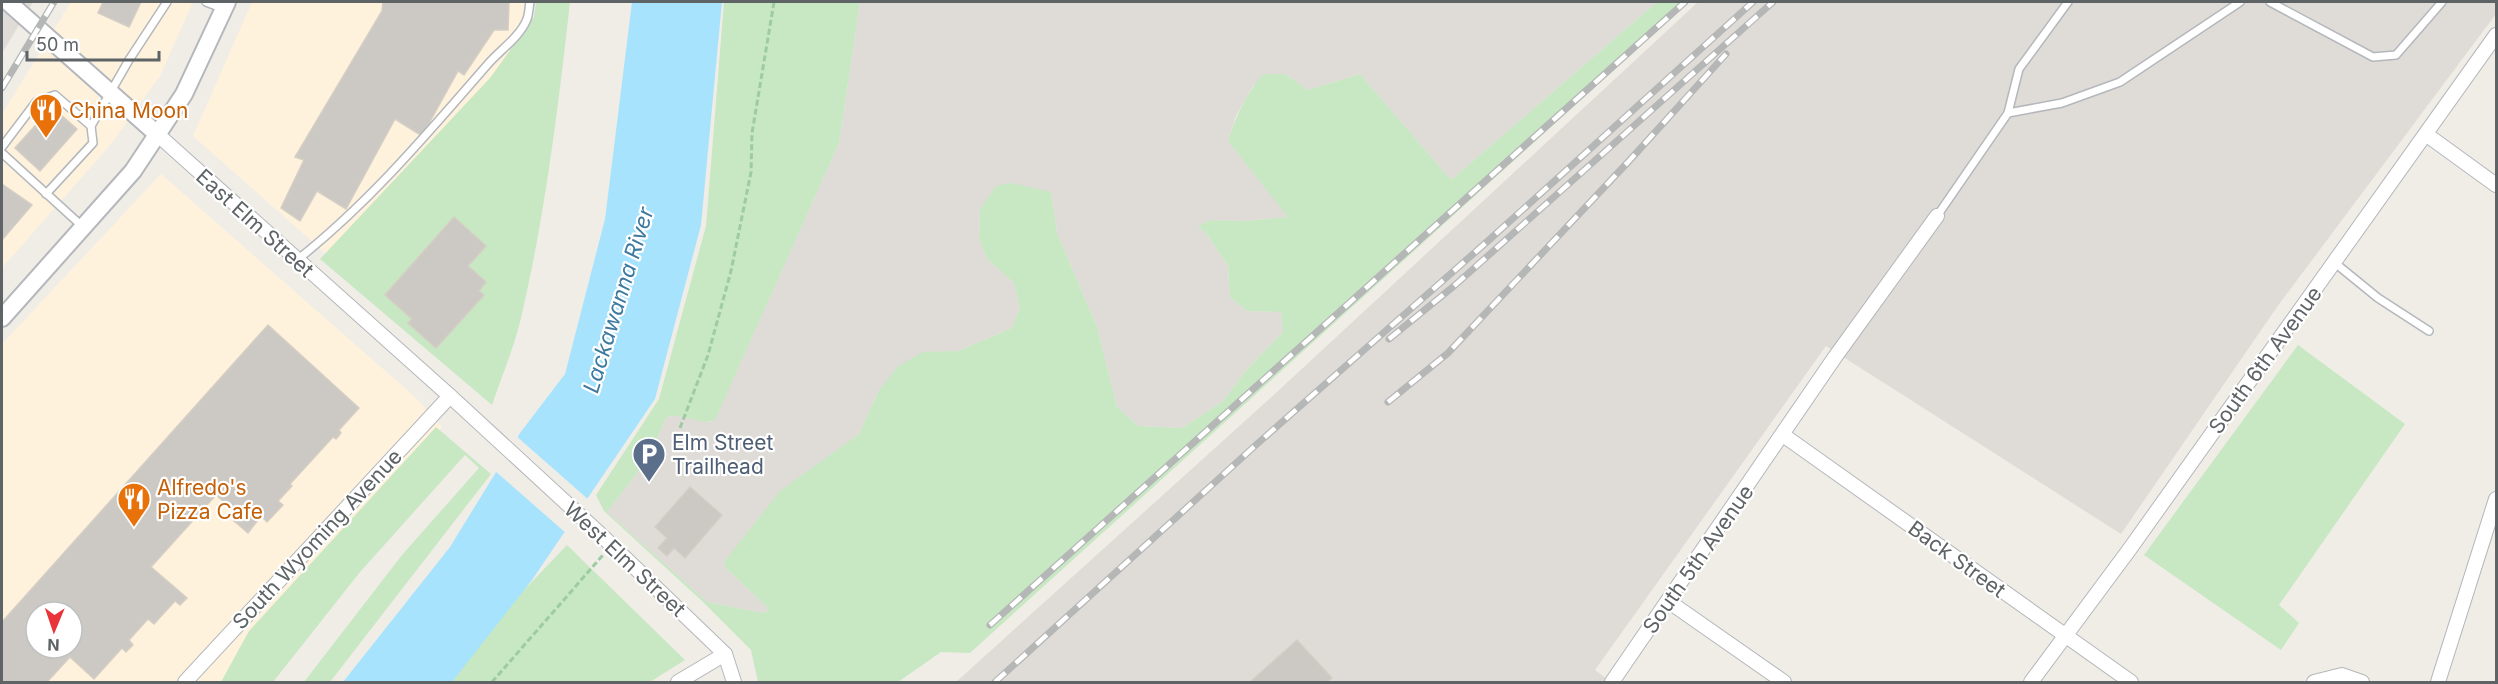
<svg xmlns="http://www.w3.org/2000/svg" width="2498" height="684" font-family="Inter,sans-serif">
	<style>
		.commercial { fill: #fef2dd; fill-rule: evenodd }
		.industrial { fill: #dfdcd8 }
		.green { fill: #c8e7c3 }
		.water { fill: #a8e3fe }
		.pier { fill: #f0ede6 }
		.building { fill: #ccc8c3; stroke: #d5cec4; stroke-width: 1.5; fill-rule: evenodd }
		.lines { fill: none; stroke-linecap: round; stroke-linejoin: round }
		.service-casing { stroke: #b4b7bb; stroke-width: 10 }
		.minor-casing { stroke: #b4b7bb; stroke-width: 16 }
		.tertiary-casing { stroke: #b4b7bb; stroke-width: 20 }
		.path { stroke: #9dcba4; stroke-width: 3; stroke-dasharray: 6 3; stroke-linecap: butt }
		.service { stroke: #fff; stroke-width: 7 }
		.minor { stroke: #fff; stroke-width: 14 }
		.tertiary { stroke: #fff; stroke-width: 16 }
		.rail-casing { stroke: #b5b6b6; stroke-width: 7 }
		.rail { stroke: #fff; stroke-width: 4.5; stroke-dasharray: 14; stroke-linecap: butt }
		.labels { text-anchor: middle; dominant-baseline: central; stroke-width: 4.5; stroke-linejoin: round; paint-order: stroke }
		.food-label { font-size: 21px; fill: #c56008; stroke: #fff; text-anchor: start }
		.street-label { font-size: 21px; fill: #5e6366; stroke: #fff }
		.service-label { font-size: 21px; fill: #4e5e75; stroke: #fff; text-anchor: start }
		.water-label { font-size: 22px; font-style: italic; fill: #3e7aa0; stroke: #fff }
	</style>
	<rect width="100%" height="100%" fill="#f0ede6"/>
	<g class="commercial">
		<polygon points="71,2 193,2 160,76 112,143 2,268 2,114"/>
		<polygon points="252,2 533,2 525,174 488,397 193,136"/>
		<path d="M161,174L415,397L442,427L251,633L222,682H2V344ZM36,612H72V648H36Z"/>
	</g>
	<g class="industrial">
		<polygon points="2,2 33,2 2,53"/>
		<polygon points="860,2 1657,2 1451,180 1360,74 1308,90 1285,74 1253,86 1236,116 1228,141 1289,217 1245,221 1210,220 1198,226 1208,236 1228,266 1230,297 1247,311 1281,312 1283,332 1248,368 1223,401 1182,428 1138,426 1117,407 1097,327 1057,233 1051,192 980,209 979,237 987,259 1014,283 1020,307 1012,328 958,351 923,353 878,392 859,434 839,449 727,569 767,607 768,611 763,613 707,602 607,512 648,459 666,418 676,415 710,422 715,419 839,143"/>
		<polygon points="1698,2 2496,2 2496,14 2277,307 2121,534 1826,346 1595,670 1611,682 956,682 1278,391"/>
	</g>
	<g class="green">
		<path d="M536,2H570C558,109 545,217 520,322C513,350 501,378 492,405L320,259L490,78L534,17Z"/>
		<path d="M724,2H860L839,143L715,420C699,427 682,410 666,418L648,459L607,512L707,602L763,613L768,611L767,607L727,569L724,562L780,491L859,434L878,392L897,367L923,352L958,351L1012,328L1020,307L1014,283L987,259L979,238L980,209L996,186L1012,183L1051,192L1057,233L1097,327L1117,407L1138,426L1182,428L1223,401L1248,368L1283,332L1281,312L1247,311L1230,297L1228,266L1208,236L1198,226L1210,220L1245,221L1288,217L1228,141C1236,116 1246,94 1263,74H1285L1308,90L1360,74L1451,180L1657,2H1689L970,653L941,652L898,682H758L751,650L702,601L604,511L596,495L659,399L706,226Z"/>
		<polygon points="2298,345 2405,424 2279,605 2299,623 2281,650 2144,555"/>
		<polygon points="436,427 491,474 330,682 304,682 402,555 479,468 465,455 360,572 273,682 221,682 249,631"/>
		<polygon points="567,545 685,660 650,682 440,682 460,657"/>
	</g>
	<polygon class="water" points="632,2 722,2 701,225 655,399 532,580 452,682 343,682 450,547 520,433 565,374 605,219"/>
	<polygon class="pier" points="515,435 590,501 567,534 494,470"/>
	<g class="building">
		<polygon points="103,2 141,2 129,27 98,13"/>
		<polygon points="383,2 509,2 508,30 494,30 464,75 458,71 422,136 395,119 346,209 317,191 300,221 281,208 304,160 295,157 382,11"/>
		<polygon points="52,107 77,129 40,171 15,148"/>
		<polygon points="2,184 32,205 2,240"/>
		<polygon points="454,217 486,246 468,266 486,282 479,291 484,295 436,348 408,323 412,319 385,295"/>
		<path d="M268,325L359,408L339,430L341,433L336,439L333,437L290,484L292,486L278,501L283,505L267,522L261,516L248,533L234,521L239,515L216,495L151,567L187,598L180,605L175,601L154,624L148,619L129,640L133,645L126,652L122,648L94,679L70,657L47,682H2V622ZM36,612H72V648H36Z"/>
		<polygon points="690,487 722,515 685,558 674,548 667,556 658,548 667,538 655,527"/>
		<polygon points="1297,640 1332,678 1327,682 1250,682"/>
	</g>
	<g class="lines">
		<g class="service-casing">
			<g id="service">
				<polyline points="206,2 224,9"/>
				<polyline points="2270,2 2373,57 2396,55 2442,2"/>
				<polyline points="2008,113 2062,103 2120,82 2240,2"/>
				<polyline points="2,147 36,102 55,95 91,126"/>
				<polyline points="2,153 83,227"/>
				<polyline points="46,194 93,143 91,126 129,60 167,2"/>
				<polyline points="1937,216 2008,113 2019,69 2068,2"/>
				<path d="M297,260C369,203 428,133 488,64C500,50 520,37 527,19C529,14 529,7 530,2"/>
				<polyline points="2335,263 2378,298 2429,331"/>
			</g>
		</g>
		<g class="minor-casing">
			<g id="minor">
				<polyline points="157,134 450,396 600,534 725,654 734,682"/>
				<polyline points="2427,135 2496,185"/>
				<polyline points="1783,435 2131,682"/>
				<polyline points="1668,601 1784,682"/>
				<polyline points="185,682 450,396"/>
				<polyline points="678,682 725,654"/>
				<polyline points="1612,682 1835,357 1937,216"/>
				<polyline points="2031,682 2129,550 2496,35"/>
				<polyline points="2314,682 2342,675 2362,682"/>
				<polyline points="2438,682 2496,499"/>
			</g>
		</g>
		<g class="tertiary-casing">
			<g id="tertiary">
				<polyline points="8,2 157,134"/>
				<polyline points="2,318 133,171 184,94 227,2"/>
			</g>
		</g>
		<g class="path">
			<polyline points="680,428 708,355 731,271 751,172 752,133 774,2"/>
			<polyline points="492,682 603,555"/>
		</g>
		<use href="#service" class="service"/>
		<use href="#minor" class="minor"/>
		<use href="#tertiary" class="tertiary"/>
		<g class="rail-casing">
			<g id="rail">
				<polyline points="2,88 54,2"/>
				<polyline points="1389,339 1454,286 1773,2"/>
				<polyline points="1388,402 1448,353 1629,161 1726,54"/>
				<polyline points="990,625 1685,2"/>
				<polyline points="995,682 1257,444 1489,240 1753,2"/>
			</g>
		</g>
		<use href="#rail" class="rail"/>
	</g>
	<defs>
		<g id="restaurant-pin" transform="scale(1.725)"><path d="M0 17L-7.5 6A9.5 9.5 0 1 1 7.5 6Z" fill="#e8710a" stroke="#fff"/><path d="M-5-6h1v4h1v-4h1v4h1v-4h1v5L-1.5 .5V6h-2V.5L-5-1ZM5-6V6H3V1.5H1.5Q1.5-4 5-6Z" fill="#fff"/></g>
		<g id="parking-pin" transform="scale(1.725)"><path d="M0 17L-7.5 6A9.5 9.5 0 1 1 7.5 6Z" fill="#5c6f8a" stroke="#fff"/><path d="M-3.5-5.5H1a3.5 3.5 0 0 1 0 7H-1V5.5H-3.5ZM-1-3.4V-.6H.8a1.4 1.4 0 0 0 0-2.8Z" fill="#fff"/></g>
	</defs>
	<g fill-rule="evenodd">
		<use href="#restaurant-pin" x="46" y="110"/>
		<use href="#parking-pin" x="649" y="454"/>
		<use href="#restaurant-pin" x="134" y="499"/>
	</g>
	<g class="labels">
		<g class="food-label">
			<text x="69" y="110">China Moon</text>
			<text x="157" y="487">Alfredo's<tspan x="157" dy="24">Pizza Cafe</tspan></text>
		</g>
		<g class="street-label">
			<text transform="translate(255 223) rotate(42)">East Elm Street</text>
			<text transform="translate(2265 360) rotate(-54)">South 6th Avenue</text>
			<text transform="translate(317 539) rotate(-47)">South Wyoming Avenue</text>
			<text transform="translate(625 559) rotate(43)">West Elm Street</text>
			<text transform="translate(1698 559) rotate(-55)">South 5th Avenue</text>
			<text transform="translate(1957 559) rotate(36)">Back Street</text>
		</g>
		<g class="service-label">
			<text x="672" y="442">Elm Street<tspan x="672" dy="24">Trailhead</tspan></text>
		</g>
		<g class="water-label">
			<text transform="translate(618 300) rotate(-73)">Lackawanna River</text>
		</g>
	</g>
	<rect width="2498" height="684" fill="none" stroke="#5e6366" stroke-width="6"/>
	<g transform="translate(54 630) rotate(182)"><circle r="28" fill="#ffffff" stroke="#bfc1c2" stroke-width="1.5"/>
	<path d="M0-4.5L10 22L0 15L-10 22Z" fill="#e9343b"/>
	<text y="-9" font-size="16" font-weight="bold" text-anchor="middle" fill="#5e6366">N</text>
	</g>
	<path d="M27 51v9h132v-9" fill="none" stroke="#5e6366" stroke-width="3"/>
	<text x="36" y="51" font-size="18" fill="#5e6366" stroke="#ffffff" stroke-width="4.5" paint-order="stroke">50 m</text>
</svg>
